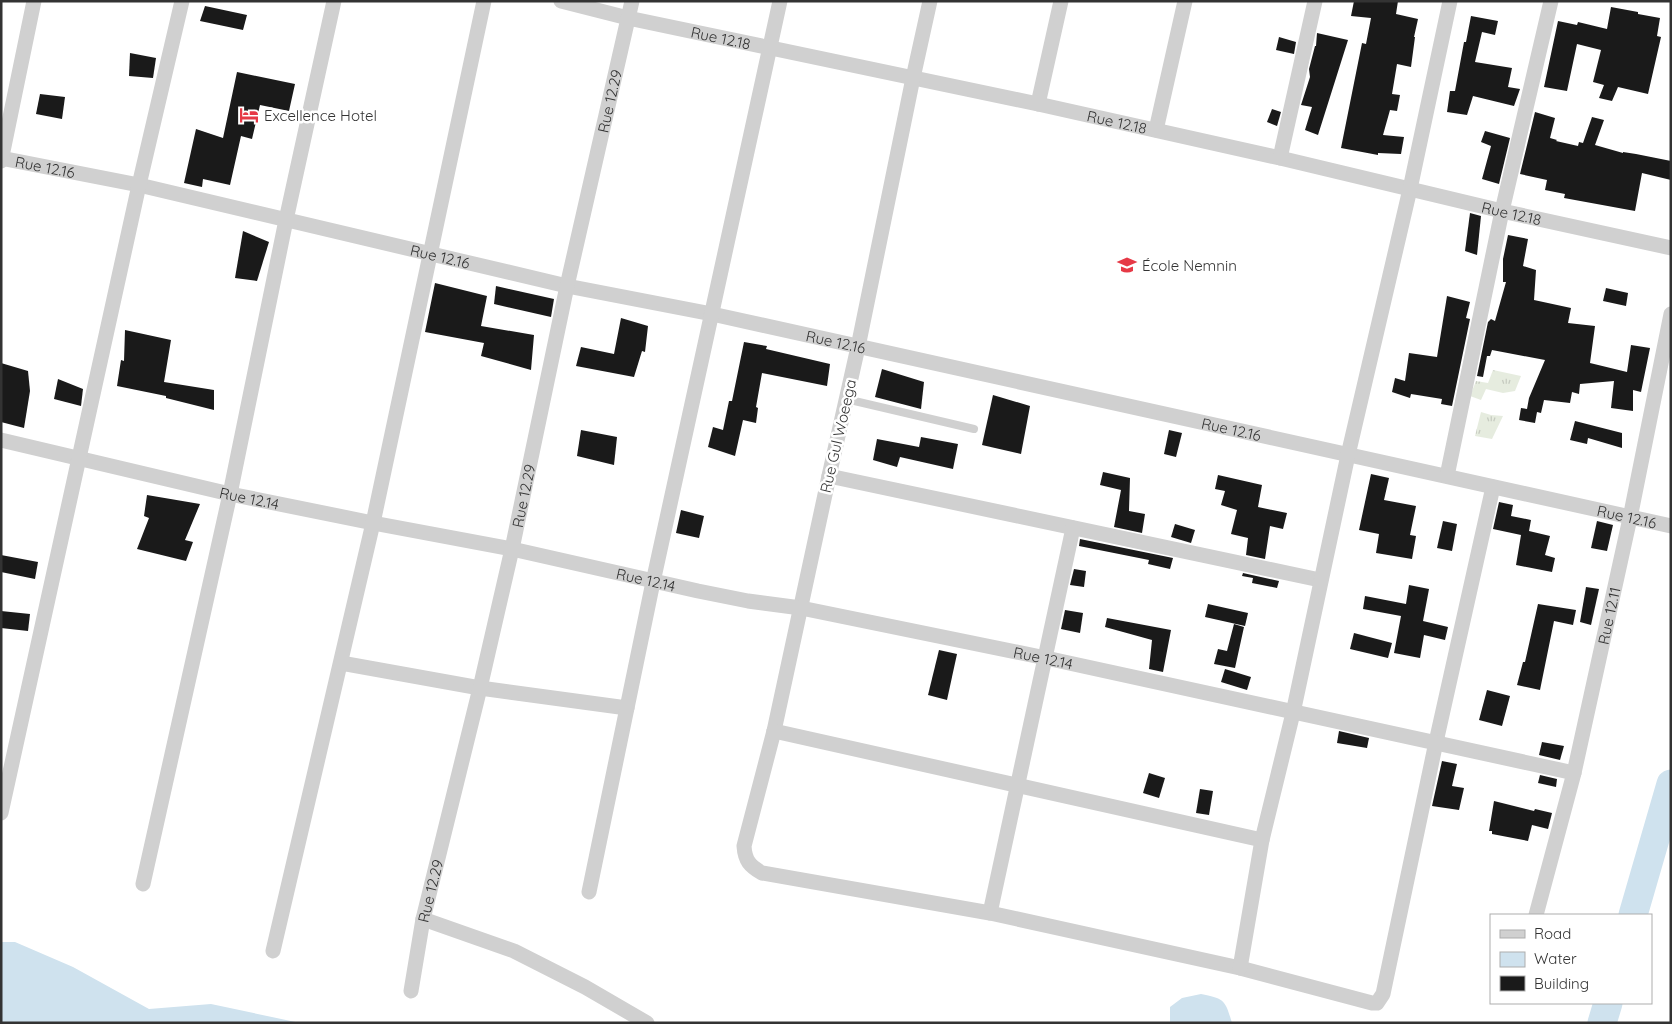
<svg xmlns="http://www.w3.org/2000/svg" width="1672" height="1024" font-family="Quicksand,sans-serif">
	<style>
		.grass { fill: url(#grass-tufts) }
		.water { fill: #cfe2ee }
		.lines { fill: none; stroke-linecap: round; stroke-linejoin: round }
		.river { stroke: #cfe2ee; stroke-width: 29 }
		.building { fill: #1a1a1a }
		.service { stroke: #d0d0d0; stroke-width: 8 }
		.minor { stroke: #d0d0d0; stroke-width: 15 }
		.labels { text-anchor: middle; dominant-baseline: central; stroke-width: 5; stroke-linejoin: round; paint-order: stroke }
		.street-label { font-size: 15px; fill: #333; stroke: #fff }
		.poi-label { font-size: 15px; fill: #333; stroke: #fff; text-anchor: start }
	</style>
	<defs>
		<pattern id="grass-tufts" width="24" height="20" patternUnits="userSpaceOnUse" patternTransform="scale(1.25)"><rect width="24" height="20" fill="#e6ecdf"/><path d="M3 7l-1-3M5 7V3M7 7l1-3M15 17l-1-3M17 17v-4M19 17l1-3" fill="none" stroke="#c6cbc0"/></pattern>
	</defs>
	<rect width="100%" height="100%" fill="#fff"/>
	<g class="grass">
		<polygon points="1493,370 1521,376 1515,391 1503,393 1486,389 1481,400 1470,396 1476,381 1488,383"/>
		<polygon points="1481,412 1491,415 1503,416 1492,439 1475,436"/>
	</g>
	<g class="water">
		<polygon points="1,942 15,942 73,967 149,1009 211,1004 300,1023 1,1023"/>
		<path d="M1201,994C1224,999 1225,999 1232,1023H1170V1007L1182,998Z"/>
	</g>
	<g class="lines">
		<g class="river">
			<polyline points="1633,915 1671,784"/>
			<polyline points="1602,1023 1608,1003"/>
		</g>
	</g>
	<g class="building">
		<polygon points="1354,1 1398,1 1396,14 1418,19 1414,37 1415,37 1411,67 1397,64 1392,94 1400,95 1397,111 1390,110 1383,135 1404,137 1401,154 1378,153 1378,155 1341,148 1362,43 1366,44 1371,18 1351,16"/>
		<polygon points="205,6 247,15 243,30 200,21"/>
		<polygon points="1611,7 1638,12 1638,14 1660,18 1657,36 1661,37 1648,94 1618,87 1612,101 1599,98 1604,85 1593,82 1601,50 1577,44 1567,91 1544,87 1558,21 1577,25 1578,22 1607,29"/>
		<polygon points="1471,16 1498,21 1495,35 1482,32 1475,62 1512,68 1508,87 1520,89 1514,106 1473,96 1467,115 1447,112 1450,91 1455,91 1464,42 1466,42"/>
		<polygon points="1317,33 1348,40 1318,135 1305,130 1312,107 1301,105 1310,77 1309,69 1315,46 1316,46"/>
		<polygon points="1279,37 1296,42 1294,54 1276,50"/>
		<polygon points="130,53 156,58 153,78 129,76"/>
		<polygon points="237,72 295,84 289,111 260,105 252,139 241,136 230,185 203,179 202,187 184,183 196,129 223,138"/>
		<polygon points="40,94 65,97 62,119 36,114"/>
		<polygon points="1272,109 1281,112 1277,126 1267,122"/>
		<polygon points="1535,112 1555,118 1550,138 1557,140 1556,141 1578,146 1579,142 1583,143 1592,117 1604,120 1595,145 1623,153 1623,152 1636,154 1671,161 1671,180 1642,173 1635,211 1564,198 1565,194 1545,190 1547,180 1520,174"/>
		<polygon points="1485,131 1510,138 1499,184 1482,179 1491,146 1481,142"/>
		<polygon points="1470,213 1481,216 1477,255 1465,251"/>
		<polygon points="243,231 269,242 257,281 235,278"/>
		<polygon points="1508,235 1528,239 1523,266 1536,270 1534,300 1571,308 1568,323 1595,326 1590,363 1627,372 1631,345 1650,348 1641,392 1633,390 1633,411 1611,408 1614,381 1580,384 1579,394 1572,392 1570,403 1544,400 1541,413 1537,412 1535,423 1519,420 1521,408 1527,409 1529,398 1545,360 1492,350 1490,356 1487,356 1483,377 1477,376 1488,322 1491,319 1495,321 1506,282 1503,282 1503,259"/>
		<polygon points="435,283 487,296 481,326 534,335 531,370 481,356 484,343 425,332"/>
		<polygon points="496,286 554,299 551,317 494,304"/>
		<polygon points="1606,288 1628,293 1626,306 1603,301"/>
		<polygon points="1447,296 1470,302 1466,318 1470,319 1452,406 1441,404 1442,399 1411,394 1410,398 1392,392 1395,378 1405,381 1409,353 1437,357"/>
		<polygon points="621,318 648,326 645,352 642,351 634,377 576,366 581,347 614,354"/>
		<polygon points="125,330 171,340 164,382 214,390 214,410 166,398 166,396 117,386 121,360 124,361"/>
		<polygon points="744,342 767,346 766,349 830,364 827,386 762,373 756,407 758,408 756,423 743,420 735,456 708,447 713,427 723,430 729,401 732,401"/>
		<polygon points="1,363 28,371 30,391 24,428 1,422"/>
		<polygon points="882,369 924,382 921,409 875,397"/>
		<polygon points="58,379 83,389 81,406 54,399"/>
		<polygon points="993,395 1030,406 1021,454 982,445"/>
		<polygon points="1575,421 1622,433 1622,448 1588,438 1587,444 1570,440"/>
		<polygon points="581,430 617,437 614,465 577,456"/>
		<polygon points="1169,430 1182,433 1176,457 1164,454"/>
		<polygon points="921,437 958,444 953,469 900,457 897,467 873,460 877,439 919,447"/>
		<polygon points="1103,472 1130,478 1129,511 1145,514 1142,533 1114,527 1121,490 1100,485"/>
		<polygon points="1371,474 1389,478 1384,500 1416,506 1410,535 1416,536 1412,559 1376,553 1379,534 1359,530"/>
		<polygon points="1218,475 1262,485 1258,507 1287,513 1283,529 1270,526 1265,559 1246,555 1248,538 1231,534 1237,510 1221,505 1225,491 1215,489"/>
		<polygon points="147,495 200,504 185,540 193,542 186,561 137,549 149,518 144,516"/>
		<polygon points="1499,502 1513,505 1511,516 1531,520 1529,531 1550,536 1545,555 1555,558 1552,572 1516,565 1521,535 1493,529"/>
		<polygon points="681,510 704,516 699,538 676,533"/>
		<polygon points="1443,521 1457,524 1452,551 1437,548"/>
		<polygon points="1597,521 1613,525 1607,551 1591,548"/>
		<polygon points="1175,524 1195,530 1191,543 1171,537"/>
		<polygon points="1080,539 1173,558 1170,569 1148,564 1149,560 1079,546"/>
		<polygon points="1,555 38,562 35,579 1,572"/>
		<polygon points="1074,569 1086,571 1084,587 1070,585"/>
		<polygon points="1243,573 1279,581 1277,588 1252,583 1253,578 1242,576"/>
		<polygon points="1409,585 1429,589 1423,621 1448,627 1445,640 1424,635 1420,658 1394,653 1401,616 1363,609 1365,596 1406,604"/>
		<polygon points="1586,587 1599,589 1591,625 1580,622"/>
		<polygon points="1208,604 1248,613 1245,626 1205,617"/>
		<polygon points="1538,604 1576,610 1573,625 1554,621 1540,690 1517,685 1523,662 1525,662"/>
		<polygon points="1065,610 1083,613 1080,633 1061,629"/>
		<polygon points="1,611 30,614 28,631 1,628"/>
		<polygon points="1107,618 1171,630 1163,672 1149,669 1152,640 1105,627"/>
		<polygon points="1234,624 1244,627 1235,668 1214,664 1218,649 1227,651"/>
		<polygon points="1354,633 1392,643 1388,658 1350,649"/>
		<polygon points="939,650 957,654 947,700 928,695"/>
		<polygon points="1225,669 1251,677 1247,690 1221,682"/>
		<polygon points="1487,690 1510,696 1502,726 1479,720"/>
		<polygon points="1339,731 1369,738 1367,748 1337,743"/>
		<polygon points="1542,742 1564,746 1560,760 1539,755"/>
		<polygon points="1442,761 1457,764 1452,786 1464,788 1459,810 1432,806"/>
		<polygon points="1149,773 1165,778 1159,798 1143,793"/>
		<polygon points="1540,775 1557,779 1556,787 1538,783"/>
		<polygon points="1200,789 1213,791 1209,815 1196,813"/>
		<polygon points="1494,801 1534,811 1535,809 1552,813 1548,829 1532,825 1528,841 1492,834 1492,831 1489,831"/>
	</g>
	<g class="lines">
		<polyline class="service" points="846,399 974,429"/>
		<g class="minor">
			<path id="s1" d="M561,1L628,18L1038,104L1280,158L1502,211L1671,248"/>
			<path d="M930,1L913,78L858,347L829,476L774,731L744,846C745,861 750,866 762,873L990,913L1240,968L1372,1003H1377L1383,994L1436,742L1493,487"/>
			<polyline points="1038,104 1061,1"/>
			<polyline points="1156,130 1185,1"/>
			<path id="s2" d="M1,158L139,185L567,286L712,314L1671,526"/>
			<polyline points="1280,158 1315,1"/>
			<polyline points="1,161 34,1"/>
			<path id="s3" d="M1,440L230,494L373,523L512,549L698,591L748,601L801,608L1046,658L1574,773"/>
			<polyline points="829,476 1320,580"/>
			<polyline points="1447,476 1502,211 1551,1"/>
			<polyline points="341,663 480,688 627,708"/>
			<polyline points="774,731 1262,840"/>
			<polyline points="1,813 139,185 182,1"/>
			<polyline points="143,884 230,494 286,220 334,1"/>
			<polyline points="589,892 653,582 780,1"/>
			<polyline points="990,913 1073,528"/>
			<path id="s4" d="M1536,915L1574,773L1630,518L1671,314"/>
			<polyline points="423,919 514,951 585,987 647,1023"/>
			<polyline points="273,951 373,523 484,1"/>
			<polyline points="1240,968 1262,840 1293,713 1348,455 1410,189 1450,1"/>
			<path id="s5" d="M411,991L423,919L480,688L512,549L567,286L632,1"/>
		</g>
	</g>
	<defs>
		<g id="hotel-bare" transform="scale(1.5)"><path d="M-6-4.5h1.5V1H6V5H4.5V3h-9V5H-6ZM-4 0a1.8 1.8 0 1 1 3.6 0ZM.5 0V-2.5h3Q6-2.5 6 0Z" fill="#e63946" stroke="#fff" stroke-width="2.5" paint-order="stroke"/></g>
		<g id="school-bare" transform="scale(1.5)"><path d="M0-5L7-2L0 1L-7-2ZM-4 1L0 2.5L4 1V4Q0 6-4 4Z" fill="#e63946" stroke="#fff" stroke-width="2.5" paint-order="stroke"/></g>
	</defs>
	<g fill-rule="evenodd">
		<use href="#hotel-bare" x="249" y="115"/>
		<use href="#school-bare" x="1127" y="265"/>
	</g>
	<g class="labels">
		<g class="street-label">
			<text stroke="none"><textPath href="#s1" startOffset="164">Rue 12.18</textPath></text>
			<text stroke="none"><textPath href="#s5" startOffset="912">Rue 12.29</textPath></text>
			<text stroke="none"><textPath href="#s1" startOffset="569">Rue 12.18</textPath></text>
			<text stroke="none"><textPath href="#s2" startOffset="45">Rue 12.16</textPath></text>
			<text stroke="none"><textPath href="#s1" startOffset="974">Rue 12.18</textPath></text>
			<text stroke="none"><textPath href="#s2" startOffset="450">Rue 12.16</textPath></text>
			<text stroke="none"><textPath href="#s2" startOffset="855">Rue 12.16</textPath></text>
			<text stroke="none"><textPath href="#s2" startOffset="1260">Rue 12.16</textPath></text>
			<text transform="translate(838 436) rotate(-77)">Rue Gul Woeega</text>
			<text stroke="none"><textPath href="#s5" startOffset="508">Rue 12.29</textPath></text>
			<text stroke="none"><textPath href="#s3" startOffset="255">Rue 12.14</textPath></text>
			<text stroke="none"><textPath href="#s2" startOffset="1665">Rue 12.16</textPath></text>
			<text stroke="none"><textPath href="#s3" startOffset="660">Rue 12.14</textPath></text>
			<text stroke="none"><textPath href="#s4" startOffset="308">Rue 12.11</textPath></text>
			<text stroke="none"><textPath href="#s3" startOffset="1065">Rue 12.14</textPath></text>
			<text stroke="none"><textPath href="#s5" startOffset="102">Rue 12.29</textPath></text>
		</g>
		<g class="poi-label">
			<text x="264" y="115">Excellence Hotel</text>
			<text x="1142" y="265">École Nemnin</text>
		</g>
	</g>
	<rect width="1672" height="1024" fill="none" stroke="#333333" stroke-width="5"/>
	<rect x="1490" y="914" width="162" height="90" fill="#ffffff" stroke="#adadad"/>
	<rect x="1500" y="930" width="25" height="8" fill="#d0d0d0" stroke="#adadad"/>
	<text x="1534" y="939" font-size="15" fill="#333333">Road</text>
	<rect x="1500" y="952" width="25" height="15" fill="#cfe2ee" stroke="#adadad"/>
	<text x="1534" y="964" font-size="15" fill="#333333">Water</text>
	<rect x="1500" y="976" width="25" height="15" fill="#1a1a1a" stroke="#adadad"/>
	<text x="1534" y="989" font-size="15" fill="#333333">Building</text>
</svg>
